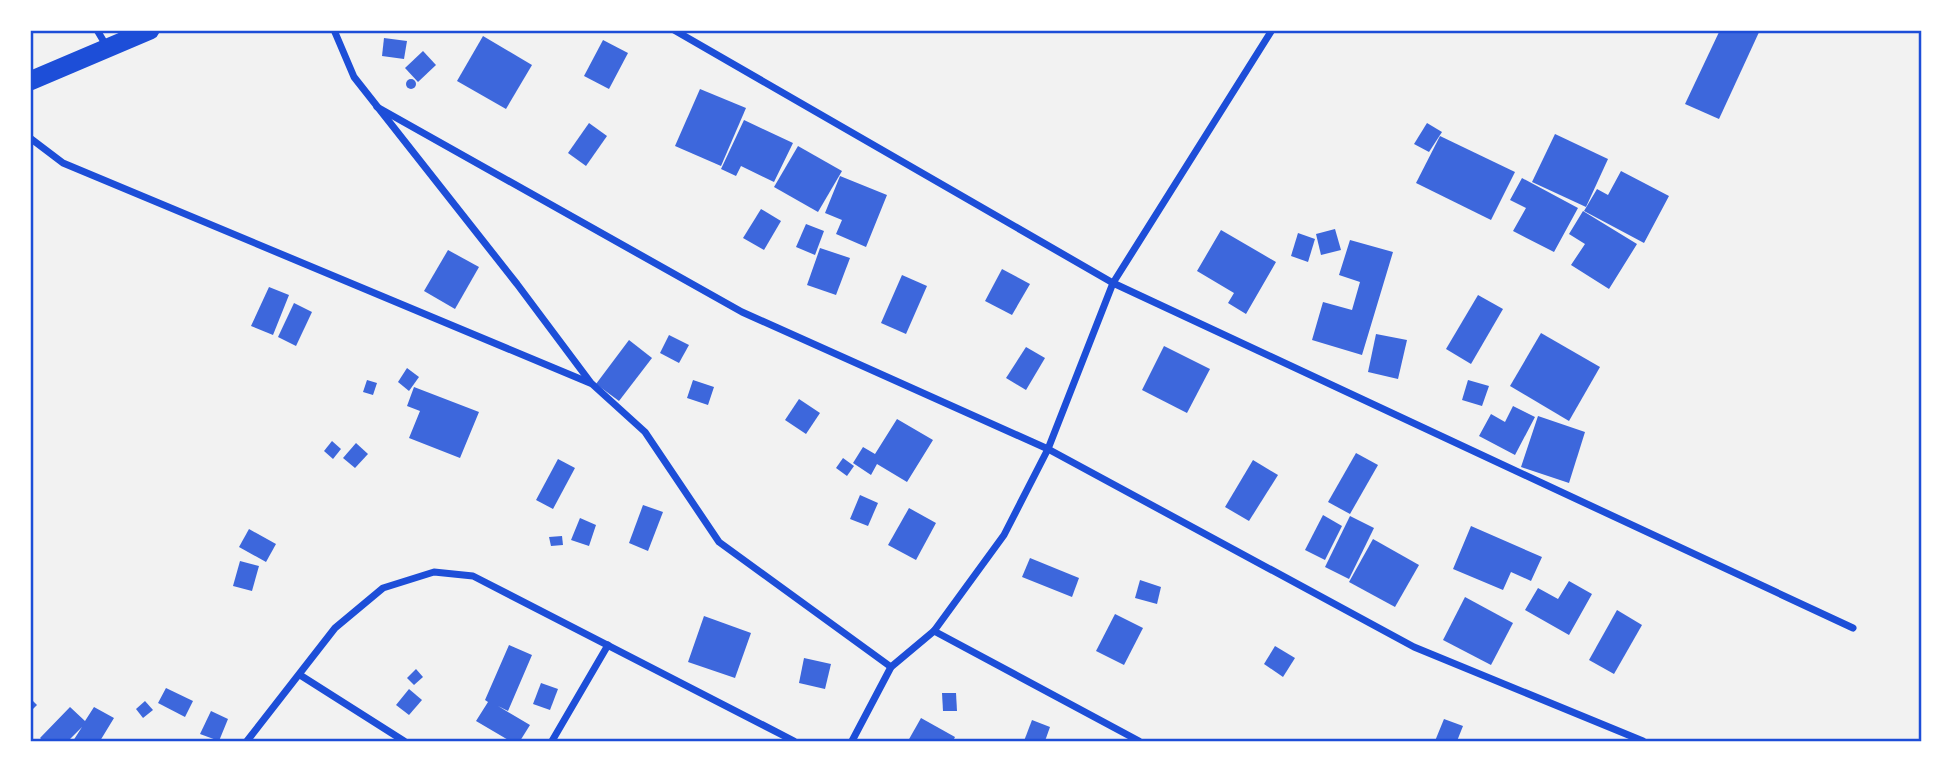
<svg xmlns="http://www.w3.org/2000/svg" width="1952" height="771" font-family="Arial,sans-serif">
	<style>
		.building { fill: #3d67dc }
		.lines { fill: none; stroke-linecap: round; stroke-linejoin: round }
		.minor { stroke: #1d4ed8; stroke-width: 7 }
		.trunk { stroke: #1d4ed8; stroke-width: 19 }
		.neatline { fill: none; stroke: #1d4ed8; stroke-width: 2.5 }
	</style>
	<rect width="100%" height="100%" fill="#f2f2f2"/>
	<g class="building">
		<polygon points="1720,30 1760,30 1719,119 1685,104"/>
		<polygon points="483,36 532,65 506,109 457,81"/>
		<polygon points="384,38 407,41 404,59 382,56"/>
		<polygon points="603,40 628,53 609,89 584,76"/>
		<polygon points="423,51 436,65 418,82 405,68"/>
		<circle cx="411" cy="84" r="5"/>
		<polygon points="700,89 746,108 721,166 675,146"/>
		<polygon points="744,120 793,143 774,182 741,166 736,176 721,169"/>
		<polygon points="589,123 607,136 586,166 568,153"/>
		<polygon points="1427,123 1442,132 1429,152 1414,144"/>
		<polygon points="1555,134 1608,159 1586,207 1532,182"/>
		<polygon points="1440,136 1515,172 1491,220 1416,183"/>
		<polygon points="798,146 842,171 818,212 774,187"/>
		<polygon points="1621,171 1669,196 1644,243 1584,211 1597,189 1608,195"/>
		<polygon points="840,176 887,195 866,247 836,234 842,220 825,213"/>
		<polygon points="1522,178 1578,208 1554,252 1513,231 1526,208 1510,200"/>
		<polygon points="761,209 781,221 764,250 743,238"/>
		<polygon points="1583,211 1637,244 1609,289 1571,265 1585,244 1569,234"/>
		<polygon points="806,224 824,231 815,255 796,247"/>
		<polygon points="1335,229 1341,250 1321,255 1316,234"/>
		<polygon points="1221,230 1276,262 1246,314 1228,303 1234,293 1197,271"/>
		<polygon points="1298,233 1315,239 1308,262 1291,256"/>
		<polygon points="1350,240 1393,252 1362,355 1312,340 1323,302 1352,310 1360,282 1339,275"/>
		<polygon points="820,248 850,258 836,295 807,285"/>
		<polygon points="448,250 479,267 455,309 424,291"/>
		<polygon points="1002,269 1030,284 1012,315 985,301"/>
		<polygon points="902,275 927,286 906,334 881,323"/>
		<polygon points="269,287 289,295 273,335 251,326"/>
		<polygon points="1478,295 1503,309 1471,364 1446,349"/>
		<polygon points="294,303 312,312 296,346 278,337"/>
		<polygon points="1541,333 1600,367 1569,421 1510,386"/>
		<polygon points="1376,334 1407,340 1398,379 1368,372"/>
		<polygon points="669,335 689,345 679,363 660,353"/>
		<polygon points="629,340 652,358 619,401 596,384"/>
		<polygon points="1164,346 1210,369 1187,413 1142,390"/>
		<polygon points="1026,347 1045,358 1026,390 1006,378"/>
		<polygon points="407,368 419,377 409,391 398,382"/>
		<polygon points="367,380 377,383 373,395 363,392"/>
		<polygon points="693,380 714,387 708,405 687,398"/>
		<polygon points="1468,380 1489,386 1482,406 1462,400"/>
		<polygon points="414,387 479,412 460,458 409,438 420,411 407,406"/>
		<polygon points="799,399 820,413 806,434 785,420"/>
		<polygon points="1513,406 1535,417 1515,455 1479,436 1491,414 1505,422"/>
		<polygon points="1538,416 1585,432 1569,483 1521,467"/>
		<polygon points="897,419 933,440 907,482 877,464 871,475 853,463 863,447 875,454"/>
		<polygon points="332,441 341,449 333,459 324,451"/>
		<polygon points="356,443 368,454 355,468 343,458"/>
		<polygon points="1356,453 1378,465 1350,514 1328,502"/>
		<polygon points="843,458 854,466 847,476 836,468"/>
		<polygon points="558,459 575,468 553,509 536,500"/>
		<polygon points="1253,460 1278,475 1249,521 1225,507"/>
		<polygon points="860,495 878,503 868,526 850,519"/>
		<polygon points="643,505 663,512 648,551 629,543"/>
		<polygon points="909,508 936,523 916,560 888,545"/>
		<polygon points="1323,515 1342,526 1325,560 1305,550"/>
		<polygon points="1350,516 1374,528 1349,579 1325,567"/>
		<polygon points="580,518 596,525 589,546 571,540"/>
		<polygon points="1471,526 1542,557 1531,581 1511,572 1503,590 1453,569"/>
		<polygon points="249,529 276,544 266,562 239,547"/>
		<polygon points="562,536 563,545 551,546 549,537"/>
		<polygon points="1373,539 1419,565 1395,607 1349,582"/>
		<polygon points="1030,558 1079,578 1072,597 1022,577"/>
		<polygon points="240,561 259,566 252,591 233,586"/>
		<polygon points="1140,580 1161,587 1157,604 1135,598"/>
		<polygon points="1569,581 1592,594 1569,635 1525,610 1538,588 1558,599"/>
		<polygon points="1465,597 1513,623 1491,665 1443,640"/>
		<polygon points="1617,610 1642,625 1614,674 1589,660"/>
		<polygon points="1115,614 1143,628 1124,665 1096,651"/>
		<polygon points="704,616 751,633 735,678 688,662"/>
		<polygon points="509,645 532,655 508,711 498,706 530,725 520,741 510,741 476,721 488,702 485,700"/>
		<polygon points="1275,646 1295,658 1283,677 1264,664"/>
		<polygon points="804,658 831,664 825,689 799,683"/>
		<polygon points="416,669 423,677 414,685 407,678"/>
		<polygon points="541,683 558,689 550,710 533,704"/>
		<polygon points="166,688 193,701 185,717 158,703"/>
		<polygon points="409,689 422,700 409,715 396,705"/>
		<polygon points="942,693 956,693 957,711 943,711"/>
		<polygon points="30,698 37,705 30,712"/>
		<polygon points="145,701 153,710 143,718 136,709"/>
		<polygon points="70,707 85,721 94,707 114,718 100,741 73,741 82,727 68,741 43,741 40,738"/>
		<polygon points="211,711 228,719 219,741 200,734"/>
		<polygon points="921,718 955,737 953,741 908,741"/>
		<polygon points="1444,719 1463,726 1457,741 1435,741"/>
		<polygon points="1032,720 1050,727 1045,741 1024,741"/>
	</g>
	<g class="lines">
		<g class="minor">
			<polyline points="97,30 107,47"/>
			<polyline points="334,30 354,77 517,284 591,383 645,432 719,542 891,667"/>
			<polyline points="674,30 1113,283 1853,628"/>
			<polyline points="377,107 742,312 1048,449 1414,647 1643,741"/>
			<polyline points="30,138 63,163 590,383"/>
			<polyline points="934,631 1139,741"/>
			<polyline points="300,675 404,741"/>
			<polyline points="247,741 335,628 383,588 434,572 473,576 794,741"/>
			<polyline points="552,741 608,645"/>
			<polyline points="852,741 891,667 934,631 1004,535 1048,449 1113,283 1272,30"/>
		</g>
		<polyline class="trunk" points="30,81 150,30"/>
	</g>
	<rect width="1952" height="771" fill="none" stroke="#ffffff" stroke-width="63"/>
	<rect x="32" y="32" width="1888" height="708" class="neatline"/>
</svg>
